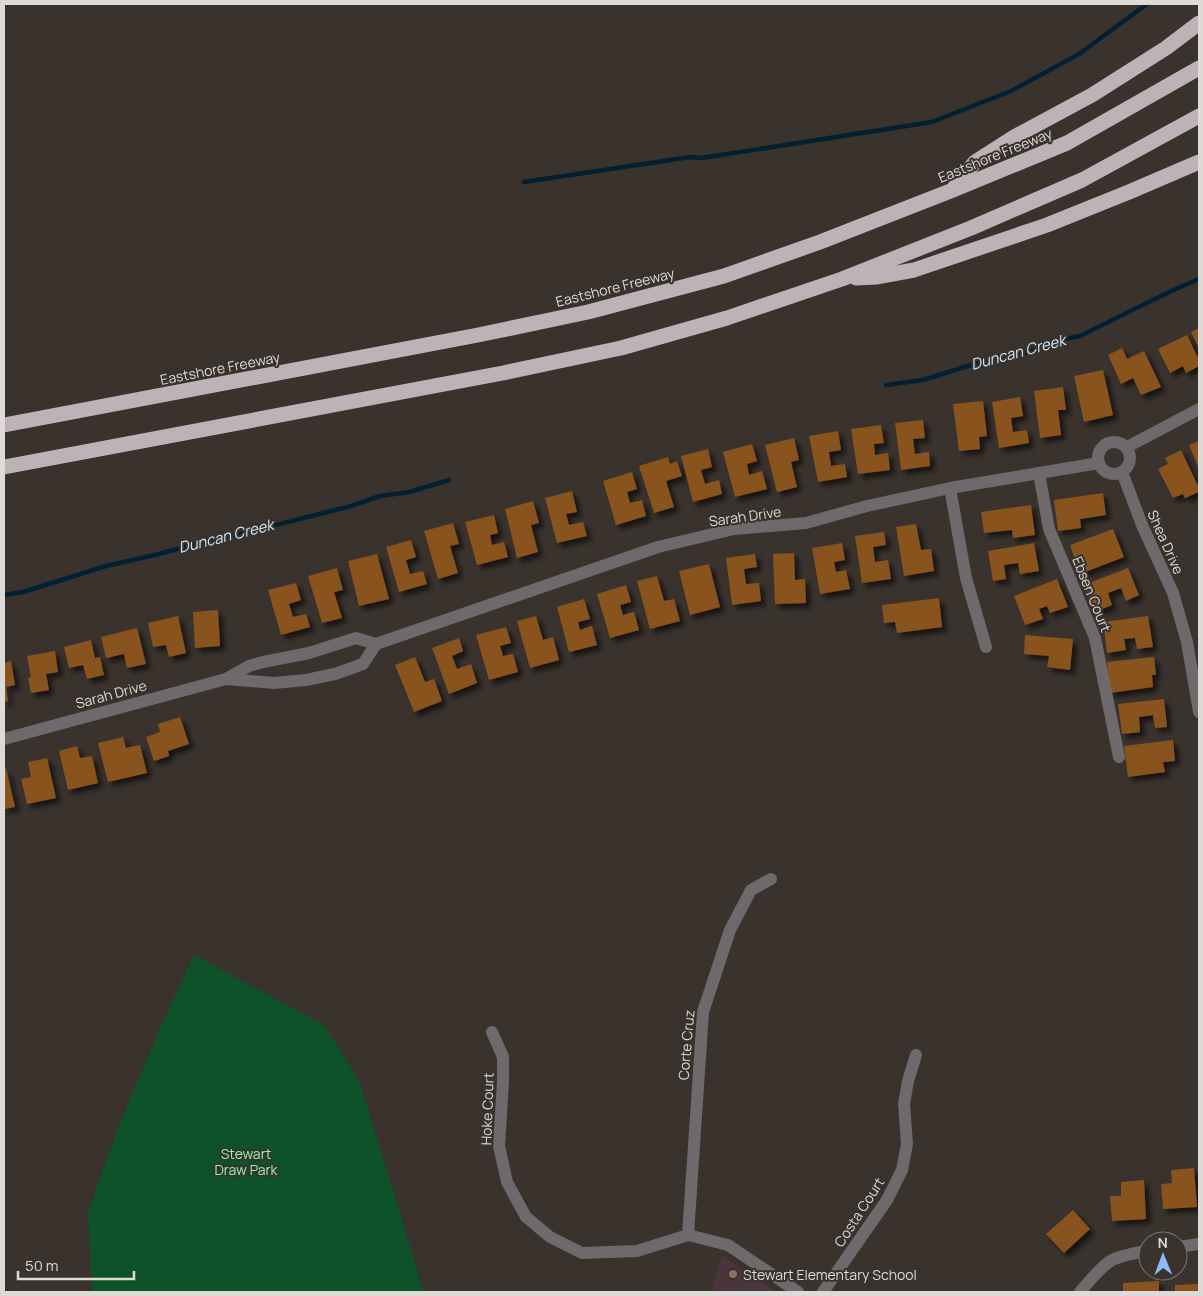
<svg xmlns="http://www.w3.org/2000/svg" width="1203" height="1296" font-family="Manrope,sans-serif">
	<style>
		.education { fill: #48353d }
		.green { fill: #0d5229 }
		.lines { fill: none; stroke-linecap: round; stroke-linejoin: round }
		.stream { stroke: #032032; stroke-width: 4.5 }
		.building { fill: #88531e; filter: url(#shadow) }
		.minor { stroke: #6e696a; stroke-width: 12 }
		.motorway { stroke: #bdb2b5; stroke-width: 15 }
		.education-dot { fill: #8d6e63; stroke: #39322d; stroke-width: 2 }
		.labels { text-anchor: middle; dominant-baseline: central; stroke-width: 4; stroke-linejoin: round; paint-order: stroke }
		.street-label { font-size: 14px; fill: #dedad7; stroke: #39322d }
		.park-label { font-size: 14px; fill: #88f9a9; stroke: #39322d }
		.poi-label { font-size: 14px; fill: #dedad7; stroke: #39322d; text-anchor: start }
		.water-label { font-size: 15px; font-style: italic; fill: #d2e6f6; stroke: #39322d }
	</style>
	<defs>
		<filter id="shadow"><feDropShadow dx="4.5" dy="4.5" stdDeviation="2.5" flood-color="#0009"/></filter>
	</defs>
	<rect width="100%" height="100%" fill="#39322d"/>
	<polygon class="education" points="722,1255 776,1292 711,1292"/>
	<polygon class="green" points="194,955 324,1025 359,1081 403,1222 421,1285 427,1292 92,1292 88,1212 121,1120 168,1010"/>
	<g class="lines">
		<g class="stream">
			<polyline points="524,182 690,157 702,158 932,122 1011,91 1079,54 1147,4"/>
			<polyline points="886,385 923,380 1003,355 1026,353 1054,341 1080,336 1169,292 1199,279"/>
			<polyline points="4,595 23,592 106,566 159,554 220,537 240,534 351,506 380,496 409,492 449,480"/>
		</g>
	</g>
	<g class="building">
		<polygon points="1199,328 1199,348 1191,332"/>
		<polygon points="1187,335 1199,360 1199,366 1186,373 1183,366 1170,373 1158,349"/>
		<polygon points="1122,348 1127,359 1144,351 1161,387 1141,395 1133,378 1121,384 1108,355"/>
		<polygon points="1103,370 1113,415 1084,422 1074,376"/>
		<polygon points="1063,387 1066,410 1058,410 1061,435 1040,438 1034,391"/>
		<polygon points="1020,397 1023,416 1011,418 1013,432 1027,430 1029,443 999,448 992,402"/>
		<polygon points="983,401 987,436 979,437 980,449 959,451 953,404"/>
		<polygon points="923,420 925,438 913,439 915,454 929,452 930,466 901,470 895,423"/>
		<polygon points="881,425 884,443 874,444 875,455 888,453 890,470 858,474 851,429"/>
		<polygon points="838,431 841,450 829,452 831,466 845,464 847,477 818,482 809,436"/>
		<polygon points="794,438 799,460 791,462 797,487 777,492 765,445"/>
		<polygon points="1199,441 1199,469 1189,445"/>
		<polygon points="752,444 757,461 747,464 749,475 762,471 767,489 735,497 723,452"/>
		<polygon points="708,449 712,467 701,470 705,484 719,480 722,494 693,502 681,456"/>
		<polygon points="1181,450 1199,488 1199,492 1185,498 1183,494 1173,498 1158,469 1168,464 1165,458"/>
		<polygon points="668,457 670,464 677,461 682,476 666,481 674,507 654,513 639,466"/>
		<polygon points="632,472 637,489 627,492 630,503 642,500 646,516 616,525 603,481"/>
		<polygon points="572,491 577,512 566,514 569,525 583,522 587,536 557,543 545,498"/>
		<polygon points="1103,493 1106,515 1080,519 1081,528 1058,531 1054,500"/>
		<polygon points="533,501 539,523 531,525 538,552 517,558 505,509"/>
		<polygon points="1031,505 1035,535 1013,538 1012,530 984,533 981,512"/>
		<polygon points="494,515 498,533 490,535 492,545 504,542 508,557 477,565 465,522"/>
		<polygon points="453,523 459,544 450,546 458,573 438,579 424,531"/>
		<polygon points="916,524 921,550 931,549 934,571 904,576 896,527"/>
		<polygon points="1113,529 1124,557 1080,574 1070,545"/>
		<polygon points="884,532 886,545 873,547 875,562 888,560 891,579 862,583 855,536"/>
		<polygon points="411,540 416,557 406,560 410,574 423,571 427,584 399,592 386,547"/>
		<polygon points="842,543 845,560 834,562 836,572 846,570 850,589 820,594 812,548"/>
		<polygon points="1034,543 1039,571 1020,574 1018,563 1004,565 1006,579 993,581 988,551"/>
		<polygon points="794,553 795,580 805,579 806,603 775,604 773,554"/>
		<polygon points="377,554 389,599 359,606 348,561"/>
		<polygon points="755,554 757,567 744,569 746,584 759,583 761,601 732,605 726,558"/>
		<polygon points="709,564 720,607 690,615 679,571"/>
		<polygon points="337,568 343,590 334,592 342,618 322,623 308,576"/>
		<polygon points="1128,568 1139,595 1126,601 1121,588 1108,593 1112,605 1095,612 1084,585"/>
		<polygon points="657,576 664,601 674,599 680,621 650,629 637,581"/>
		<polygon points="1057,579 1068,607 1050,613 1047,606 1039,609 1043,619 1025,625 1014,596"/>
		<polygon points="296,583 301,600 289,604 293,617 306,614 310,627 281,635 268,590"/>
		<polygon points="626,585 631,602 620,605 623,615 634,612 639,630 610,638 597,594"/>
		<polygon points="939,598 942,627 897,633 895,622 884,623 882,605"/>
		<polygon points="584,599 590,619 578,622 580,630 592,626 597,645 569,652 557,607"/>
		<polygon points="218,610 220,646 195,648 193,612"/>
		<polygon points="178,616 186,653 169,657 166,645 153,647 148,623"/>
		<polygon points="536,616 543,640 553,637 559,660 530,668 517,621"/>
		<polygon points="1148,616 1153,647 1137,649 1135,638 1124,639 1126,650 1107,653 1103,622"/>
		<polygon points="506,627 511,643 500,646 503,656 513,654 518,672 489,680 476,635"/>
		<polygon points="137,628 146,664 127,668 124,654 106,658 101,637"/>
		<polygon points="1025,635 1073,639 1070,670 1047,667 1049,656 1024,654"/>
		<polygon points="459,638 463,651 452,656 457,669 471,664 477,683 449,694 432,648"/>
		<polygon points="91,640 95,658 100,657 104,675 87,679 83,665 69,668 64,647"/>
		<polygon points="55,651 58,672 46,674 49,690 31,693 28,678 31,677 27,656"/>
		<polygon points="415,657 425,682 434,679 442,701 414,712 395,665"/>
		<polygon points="1154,657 1156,675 1152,675 1153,687 1110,693 1107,662"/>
		<polygon points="11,661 15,685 6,687 8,701 4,702 4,663"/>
		<polygon points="1164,699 1167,727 1155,728 1153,715 1139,717 1140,732 1122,734 1118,704"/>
		<polygon points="180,717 189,744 168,751 169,756 154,761 146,737 160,732 158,724"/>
		<polygon points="123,737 126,748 140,745 147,773 108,782 98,743"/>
		<polygon points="1173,740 1175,761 1163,762 1165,772 1128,777 1124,746"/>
		<polygon points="77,746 80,758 92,756 98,783 68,790 59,751"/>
		<polygon points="47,758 56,798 27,804 21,779 31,777 28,762"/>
		<polygon points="6,768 15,807 4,809 4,769"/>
		<polygon points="1194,1168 1197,1207 1163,1209 1161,1184 1172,1183 1171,1170"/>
		<polygon points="1144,1180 1146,1219 1112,1221 1110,1196 1121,1196 1121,1182"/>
		<polygon points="1073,1210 1090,1229 1064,1253 1046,1234"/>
		<polygon points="1159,1281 1159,1292 1123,1292 1123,1283"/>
		<polygon points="1199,1284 1199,1292 1175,1292 1175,1285"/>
	</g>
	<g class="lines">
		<g class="minor">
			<circle cx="1114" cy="458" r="16"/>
			<polyline points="1127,447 1199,409"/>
			<polyline points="1122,472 1142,525 1173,593 1187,642 1199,712"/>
			<polyline points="1039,473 1049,529 1095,638 1119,757"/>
			<polyline points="950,488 966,578 986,647"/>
			<polyline points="376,644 658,547 734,529 806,523 867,506 950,488 1099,463"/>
			<polyline points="4,739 226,679 249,666 263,662 309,653 356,638 376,644 363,664 335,674 306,680 274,683 226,679"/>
			<polyline points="492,1032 503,1057 503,1081 499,1146 507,1182 526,1217 550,1237 582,1253 637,1251 688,1235"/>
			<polyline points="688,1235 703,1012 730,930 751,890 771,879"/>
			<polyline points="688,1235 728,1245 798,1292"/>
			<polyline points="1178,1247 1199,1244"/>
			<polyline points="823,1292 887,1200 902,1170 907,1144 904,1104 908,1081 916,1055"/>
			<path d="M1080,1292C1089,1282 1100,1267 1112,1260C1120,1256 1139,1252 1148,1251"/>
		</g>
		<g class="motorway">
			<polyline points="954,188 975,162 1014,137 1092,95 1166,48 1199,23"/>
			<polyline points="856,278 876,277 914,270 1047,225 1129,192 1199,162"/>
			<polyline points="4,425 478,335 588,312 724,276 820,242 953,190 1067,143 1199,68"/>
			<polyline points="4,467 503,373 621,348 727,318 842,279 971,228 1082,180 1199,116"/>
		</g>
	</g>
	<circle class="education-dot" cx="733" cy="1274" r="5"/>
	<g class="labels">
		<g class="street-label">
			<text transform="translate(995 155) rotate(-22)">Eastshore Freeway</text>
			<text transform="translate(615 287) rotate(-14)">Eastshore Freeway</text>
			<text transform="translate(220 368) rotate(-11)">Eastshore Freeway</text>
			<text transform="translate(745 516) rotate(-8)">Sarah Drive</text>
			<text transform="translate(1166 542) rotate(66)">Shea Drive</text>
			<text transform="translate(1092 594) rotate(68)">Ebsen Court</text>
			<text transform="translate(111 694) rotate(-15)">Sarah Drive</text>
			<text transform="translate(686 1045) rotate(-85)">Corte Cruz</text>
			<text transform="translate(487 1109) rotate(-88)">Hoke Court</text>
			<text transform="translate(859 1212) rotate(-57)">Costa Court</text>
		</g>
		<g class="park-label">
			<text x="246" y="1153">Stewart<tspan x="246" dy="16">Draw Park</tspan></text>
		</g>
		<g class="poi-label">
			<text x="743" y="1274">Stewart Elementary School</text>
		</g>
		<g class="water-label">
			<text transform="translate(1018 352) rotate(-15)">Duncan Creek</text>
			<text transform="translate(226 536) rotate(-14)">Duncan Creek</text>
		</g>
	</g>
	<rect width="1203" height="1296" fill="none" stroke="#dedad7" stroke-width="10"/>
	<g transform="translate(1163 1256) rotate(359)"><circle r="24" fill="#39322d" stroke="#7b7571"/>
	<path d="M0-4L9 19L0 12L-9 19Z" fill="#8eb9fd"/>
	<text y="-8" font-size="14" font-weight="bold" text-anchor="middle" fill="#dedad7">N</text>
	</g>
	<path d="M18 1271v8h116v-8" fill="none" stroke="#dedad7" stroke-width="2.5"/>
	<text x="25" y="1271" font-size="15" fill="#dedad7" stroke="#39322d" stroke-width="4" paint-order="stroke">50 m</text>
</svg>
